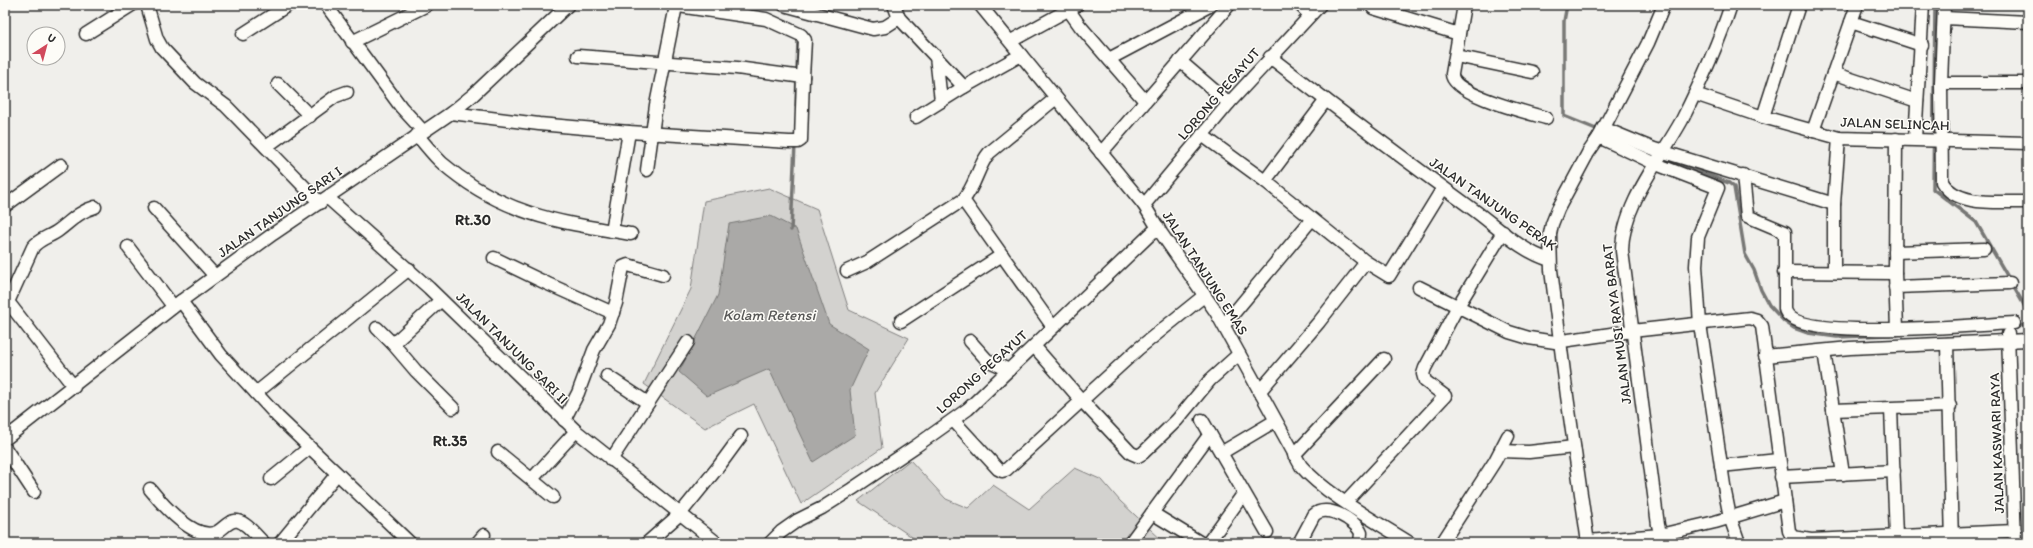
<svg xmlns="http://www.w3.org/2000/svg" width="2033" height="548" font-family="Itim,sans-serif">
	<style>
		.green { fill: #d3d2cf; stroke: #7f7e7d }
		.water { fill: #aaa9a7; stroke: #777775 }
		.lines { fill: none; stroke-linecap: round; stroke-linejoin: round }
		.stream { stroke: #777775; stroke-width: 3.5 }
		.street-casing { stroke: #2b2b2b; stroke-width: 15 }
		.street { stroke: #fdfcf7; stroke-width: 12 }
		.labels { text-anchor: middle; dominant-baseline: central; stroke-width: 3; stroke-linejoin: round; paint-order: stroke }
		.street-label { font-size: 14px; fill: #2b2b2b; stroke: #fdfcf7 }
		.neighbourhood-label { font-size: 15px; font-weight: bold; fill: #2b2b2b; stroke: #fdfcf7 }
		.water-label { font-size: 15px; font-style: italic; fill: #575756; stroke: #fdfcf7 }
	</style>
	<rect width="100%" height="100%" fill="#f0efeb"/>
	<filter id="ink" filterUnits="userSpaceOnUse"><feTurbulence type="fractalNoise" baseFrequency=".025" numOctaves="2"/><feDisplacementMap in="SourceGraphic" scale="8" xChannelSelector="R" yChannelSelector="G"/><feConvolveMatrix kernelMatrix="1 2 1 2 8 2 1 2 1" color-interpolation-filters="sRGB"/></filter>
	<g filter="url(#ink)">
		<g class="green">
			<polygon points="769,188 817,209 849,310 909,338 875,393 882,448 801,504 754,404 705,428 644,384 691,289 704,201"/>
			<polygon points="910,460 946,499 968,508 993,485 1029,509 1075,468 1102,480 1120,501 1165,543 921,543 858,501"/>
		</g>
		<polygon class="water" points="771,216 796,229 829,324 869,349 850,390 855,435 813,462 769,369 707,396 679,372 718,295 729,224"/>
		<g class="lines">
			<g class="stream">
				<polyline points="1567,5 1564,21 1564,116 1601,131"/>
				<polyline points="1935,5 1933,189 1976,222 2023,303 2028,314"/>
				<polyline points="796,106 798,37"/>
				<polyline points="1669,160 1729,183 1734,187 1745,254 1754,270 1761,290 1769,305 1784,321 1794,328 1808,333 1837,337 1890,335"/>
				<polyline points="791,230 795,144"/>
				<polyline points="2016,326 2028,325"/>
			</g>
			<g class="street-casing">
				<g id="street">
					<polyline points="147,5 157,39 162,48 195,83 226,106 320,203"/>
					<polyline points="326,5 401,107 423,131"/>
					<polyline points="672,5 766,19 801,35 805,40 803,77"/>
					<polyline points="784,5 873,29 885,27 899,18"/>
					<polyline points="894,5 899,18 964,87"/>
					<path d="M980,5L1144,205L1161,233L1216,312L1301,466C1326,495 1377,522 1410,543"/>
					<polyline points="1065,5 1080,26 1145,101"/>
					<polyline points="1300,5 1310,15"/>
					<path d="M1464,5L1452,74C1451,94 1529,113 1546,118"/>
					<path d="M1944,5L1941,83L1942,182C1957,208 2002,201 2028,202"/>
					<polyline points="1373,8 1459,34"/>
					<polyline points="1944,18 2028,22"/>
					<polyline points="1851,22 1922,45"/>
					<polyline points="86,34 132,5"/>
					<polyline points="243,34 288,5"/>
					<polyline points="1011,41 1077,5"/>
					<polyline points="352,42 427,5"/>
					<polyline points="936,56 941,101"/>
					<polyline points="1456,56 1532,72"/>
					<path d="M1270,57C1337,109 1405,160 1474,210C1497,227 1522,252 1550,260"/>
					<polyline points="1109,59 1209,6"/>
					<polyline points="1180,61 1229,103"/>
					<polyline points="1833,73 1917,101"/>
					<polyline points="1941,83 2028,83"/>
					<polyline points="278,84 310,116"/>
					<polyline points="1695,94 1763,117 1839,138 2028,143"/>
					<polyline points="451,113 539,124 629,132 789,142 798,142 801,140 803,77 737,68 578,56"/>
					<polyline points="916,117 964,87 1021,55"/>
					<polyline points="1763,117 1799,5"/>
					<polyline points="1603,128 1654,149 1834,204"/>
					<polyline points="1813,131 1857,5"/>
					<path d="M417,135C425,144 433,155 442,163C501,214 556,222 631,234"/>
					<polyline points="1202,135 1265,181 1366,262 1389,276 1443,188"/>
					<polyline points="1599,137 1656,164 1718,188 1698,237 1696,266 1700,324 1725,492 1730,517 1739,543"/>
					<polyline points="1896,139 1895,273 1897,329"/>
					<polyline points="1915,139 1923,5"/>
					<polyline points="266,147 336,96 347,92"/>
					<polyline points="1101,153 1229,5"/>
					<polyline points="647,170 656,105 676,6"/>
					<path d="M1743,175L1747,216L1785,232V309C1791,343 1983,324 2014,323"/>
					<polyline points="1265,181 1326,100"/>
					<polyline points="328,198 429,288 576,431 717,543"/>
					<polyline points="963,200 1053,327"/>
					<polyline points="1144,205 1229,103 1320,5"/>
					<polyline points="5,206 61,165"/>
					<polyline points="154,208 215,276"/>
					<polyline points="612,231 629,132"/>
					<polyline points="128,247 173,306"/>
					<polyline points="1895,252 1984,249"/>
					<polyline points="494,258 548,284 613,313"/>
					<path d="M847,271L867,262L963,200C976,186 977,167 989,153L1056,98"/>
					<polyline points="1784,272 1895,273"/>
					<polyline points="1834,272 1834,204 1839,138"/>
					<polyline points="1419,287 1509,332 1529,338 1555,342 1632,331 1750,318 1757,320 1762,326 1789,531 1792,537 1811,540 2015,531"/>
					<polyline points="1895,287 2010,283"/>
					<polyline points="5,298 74,387"/>
					<polyline points="181,301 221,355 278,417 410,543"/>
					<path d="M8,302L33,247C40,238 50,237 59,230C71,221 80,211 95,207"/>
					<polyline points="901,321 1002,255"/>
					<polyline points="1224,325 1312,219"/>
					<polyline points="377,328 393,344 416,371 453,408"/>
					<polyline points="2008,334 2015,543"/>
					<polyline points="970,341 987,360 1009,370"/>
					<polyline points="393,344 441,300"/>
					<polyline points="1947,344 1952,543"/>
					<polyline points="1034,346 1082,401 1131,453 1138,456 1143,453 1177,420 1210,380 1239,354"/>
					<polyline points="1824,351 1843,474"/>
					<polyline points="1765,356 1850,348 2028,340"/>
					<polyline points="607,376 648,403"/>
					<polyline points="1259,392 1319,322 1366,262"/>
					<polyline points="256,393 409,269"/>
					<polyline points="1891,409 1896,536"/>
					<polyline points="1833,410 1950,406"/>
					<polyline points="564,420 578,393 594,350 609,324 616,303 623,267 628,265 663,275"/>
					<polyline points="953,420 998,469 1002,471 1006,470 1138,349 1205,295"/>
					<polyline points="1202,420 1267,532"/>
					<polyline points="5,439 181,301 273,234 451,113 473,95 568,5"/>
					<polyline points="5,448 34,492"/>
					<polyline points="1501,451 1529,452 1574,447"/>
					<polyline points="498,452 553,497"/>
					<polyline points="1221,453 1275,421"/>
					<polyline points="1294,455 1384,359"/>
					<polyline points="611,460 688,342"/>
					<polyline points="1721,466 1778,460"/>
					<polyline points="1781,477 1894,471"/>
					<polyline points="271,479 309,448"/>
					<polyline points="532,479 576,431"/>
					<path d="M150,489C162,504 195,542 217,532C223,529 230,519 238,521C247,523 257,537 264,543"/>
					<polyline points="1346,502 1445,396 1425,381 1423,374 1425,368 1458,306 1503,232"/>
					<polyline points="1152,513 1201,543"/>
					<polyline points="1588,541 1660,535 1715,522 1785,501"/>
					<polyline points="280,543 337,474"/>
					<polyline points="477,543 484,535"/>
					<polyline points="647,543 680,514 719,466 741,436"/>
					<polyline points="770,543 781,532 798,520 822,508 852,489 916,446 968,409 1158,227"/>
					<polyline points="1130,543 1210,434"/>
					<polyline points="1208,543 1244,493"/>
					<path d="M1299,543L1314,515C1326,503 1356,520 1361,533L1360,543"/>
					<polyline points="1442,543 1495,461 1508,436"/>
					<polyline points="1588,543 1567,396 1551,270 1550,234 1552,224 1558,209 1588,153 1599,137 1648,43 1664,5"/>
					<path d="M1663,543L1658,525L1622,251C1622,205 1660,160 1682,120C1701,82 1718,45 1731,5"/>
				</g>
			</g>
			<use href="#street" class="street"/>
		</g>
	</g>
	<g class="labels">
		<g class="street-label">
			<text transform="translate(1219 94) rotate(-49)">LORONG PEGAYUT</text>
			<text transform="translate(1895 124) rotate(2)">JALAN SELINCAH</text>
			<text transform="translate(1493 204) rotate(35)">JALAN TANJUNG PERAK</text>
			<text transform="translate(280 212) rotate(-35)">JALAN TANJUNG SARI I</text>
			<text transform="translate(1205 273) rotate(57)">JALAN TANJUNG EMAS</text>
			<text transform="translate(1617 324) rotate(-97)">JALAN MUSI RAYA BARAT</text>
			<text transform="translate(512 348) rotate(45)">JALAN TANJUNG SARI II</text>
			<text transform="translate(982 372) rotate(-42)">LORONG PEGAYUT</text>
			<text transform="translate(1997 443) rotate(-92)">JALAN KASWARI RAYA</text>
		</g>
		<g class="neighbourhood-label">
			<text x="473" y="220">Rt.30</text>
			<text x="450" y="441">Rt.35</text>
		</g>
		<g class="water-label">
			<text x="769" y="315">Kolam Retensi</text>
		</g>
	</g>
	<rect width="2033" height="548" fill="none" stroke="#fdfcf7" stroke-width="20"/>
	<rect x="10" y="10" width="2013" height="528" fill="none" stroke="#2b2b2b" stroke-width="1.5" filter="url(#ink)"/>
	<g transform="translate(46 46) rotate(36)"><circle r="19" fill="#fdfcf7" stroke="#a9a8a5"/>
	<path d="M0-3L7 15L0 10L-7 15Z" fill="#d1495b"/>
	<text y="-6" font-size="11" font-weight="bold" text-anchor="middle" fill="#2b2b2b">U</text>
	</g>
</svg>
